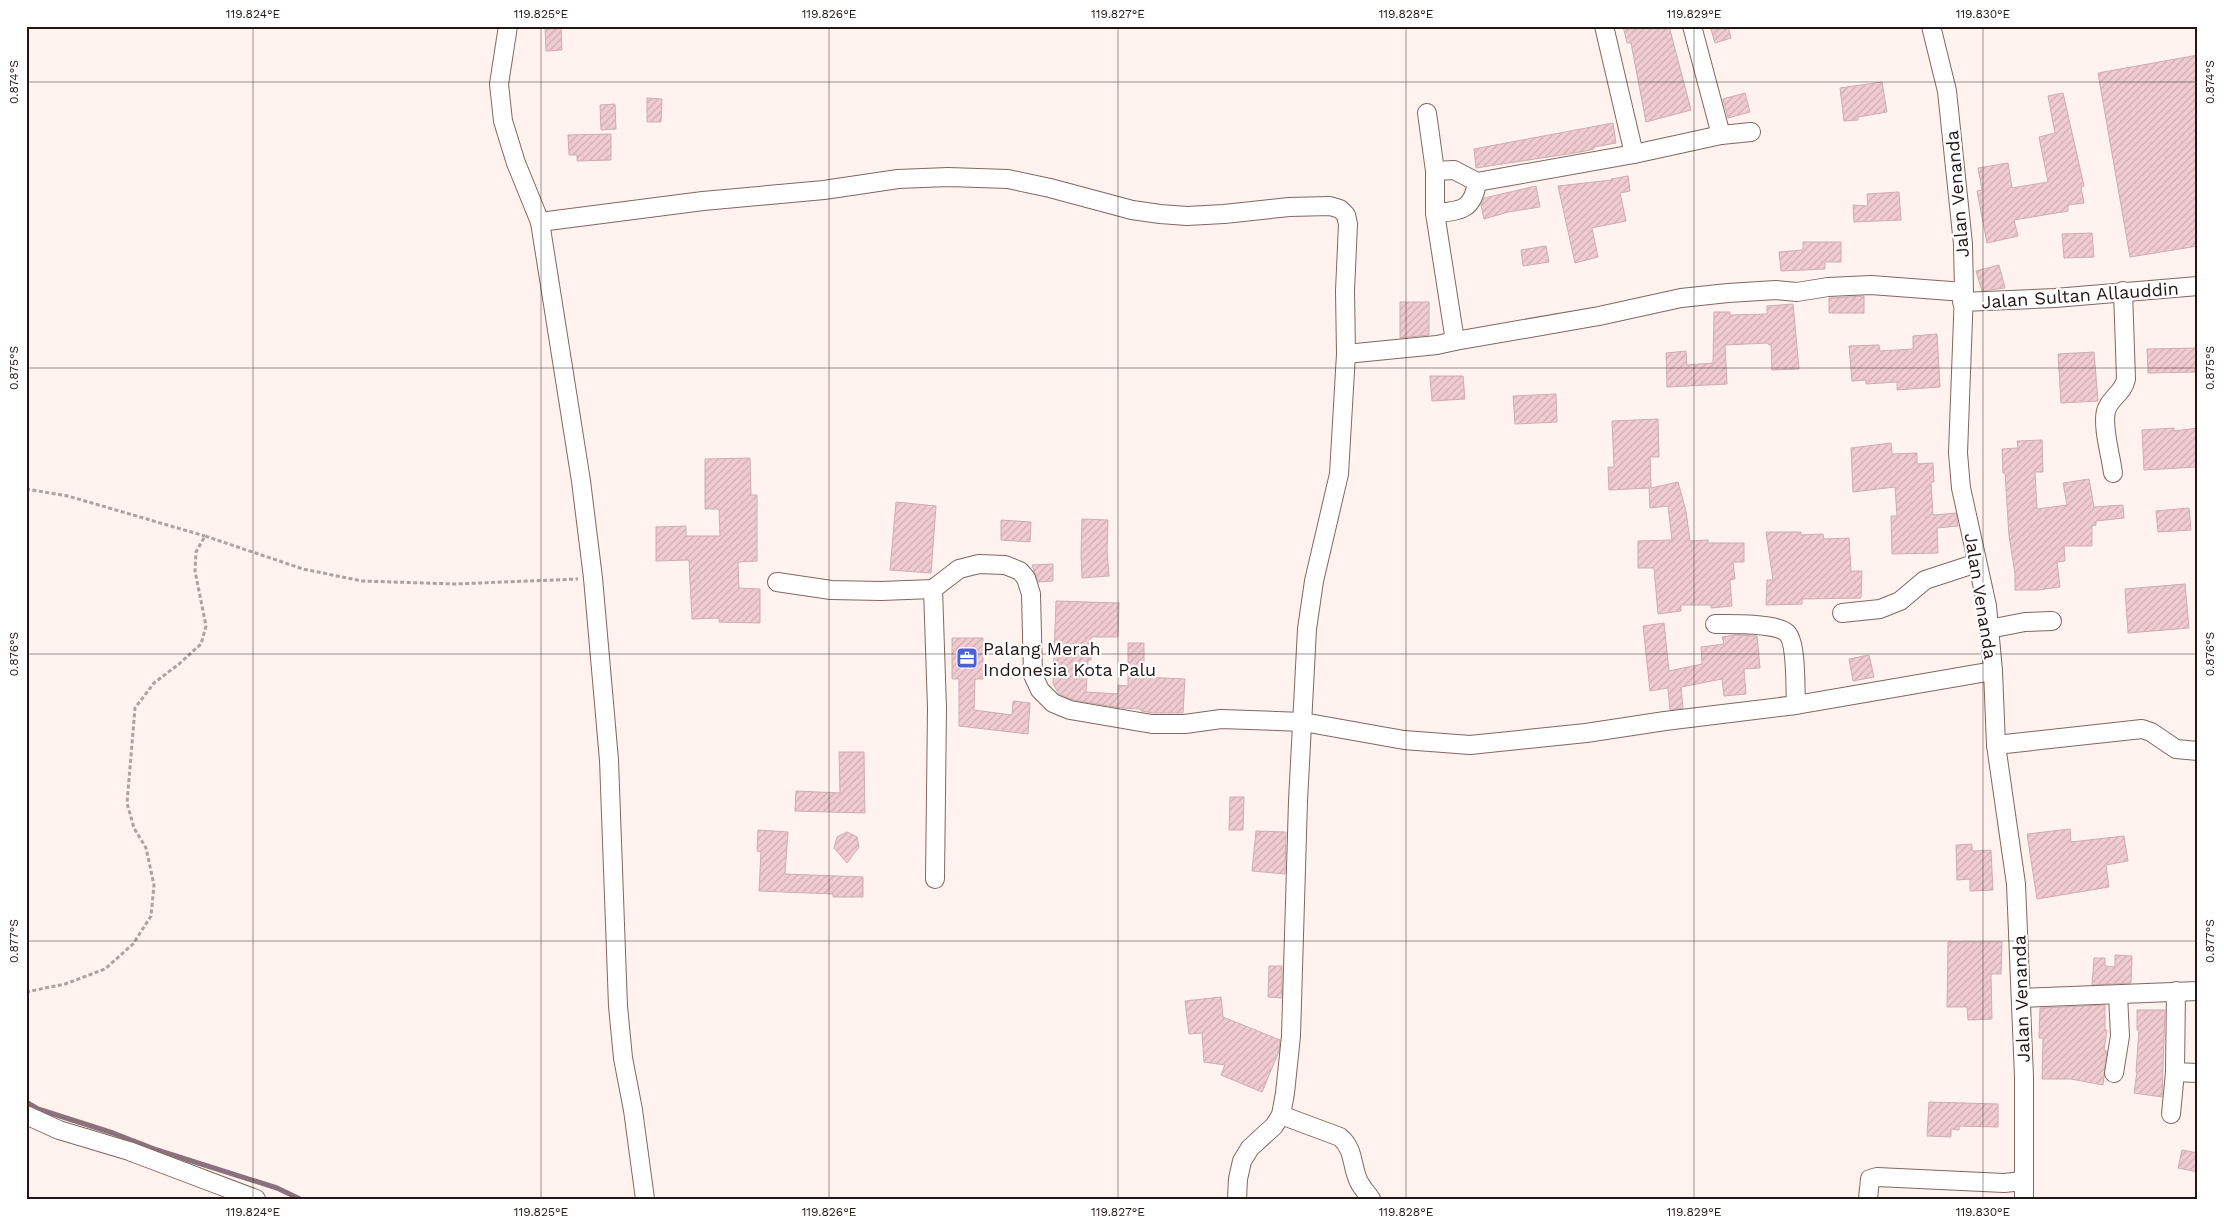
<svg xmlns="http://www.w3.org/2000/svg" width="2224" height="1225" font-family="'Work Sans',sans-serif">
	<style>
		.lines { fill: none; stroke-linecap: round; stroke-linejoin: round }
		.stream { stroke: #8a717c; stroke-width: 5 }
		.building { fill: url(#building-hatch); stroke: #ceaeb2 }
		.minor-casing { stroke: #826761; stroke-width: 20 }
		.path { stroke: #aea29f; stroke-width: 3; stroke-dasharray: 4 2.5; stroke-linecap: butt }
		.minor { stroke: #fff; stroke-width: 18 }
		.ticks { fill: none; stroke: #221715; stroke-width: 1; stroke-opacity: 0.45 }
		.labels { text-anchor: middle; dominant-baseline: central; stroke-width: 4.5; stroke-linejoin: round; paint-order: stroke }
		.street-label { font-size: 18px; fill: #221715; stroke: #fff }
		.poi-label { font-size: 18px; fill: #221715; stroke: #fff; text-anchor: start }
		.neatline { fill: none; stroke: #221715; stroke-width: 2 }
		.ticks-label { font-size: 12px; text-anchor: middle; fill: #221715 }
	</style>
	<defs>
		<pattern id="building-hatch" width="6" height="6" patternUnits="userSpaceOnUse" patternTransform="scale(1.25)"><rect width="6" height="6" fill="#f0cbd0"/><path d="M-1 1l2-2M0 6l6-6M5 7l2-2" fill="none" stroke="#ceaeb2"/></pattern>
	</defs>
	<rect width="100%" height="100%" fill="#fff2ef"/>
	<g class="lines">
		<polyline class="stream" points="26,1102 38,1109 113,1133 157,1150 277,1188 300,1199"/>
	</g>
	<g class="building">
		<polygon points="561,26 562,50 546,51 545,27"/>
		<polygon points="1623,26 1669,26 1691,110 1646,122 1631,43 1627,43"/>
		<polygon points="1710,26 1728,26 1731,38 1715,43"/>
		<polygon points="2198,55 2198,246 2130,257 2098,73"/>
		<polygon points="1882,82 1887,112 1858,117 1858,120 1844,121 1840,88"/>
		<polygon points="1745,93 1750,112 1728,118 1723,99"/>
		<polygon points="2063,93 2084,186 2081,187 2084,203 2068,205 2068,211 2014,220 2018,236 1987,243 1977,191 1982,190 1978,168 2008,163 2012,188 2048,182 2039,137 2055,133 2048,96"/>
		<polygon points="647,98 662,99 661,122 647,122"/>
		<polygon points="615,104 616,129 601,130 600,105"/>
		<polygon points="1613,123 1616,143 1594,147 1594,149 1581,152 1476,168 1474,149"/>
		<polygon points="611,134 611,160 577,161 577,155 569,155 568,135"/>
		<polygon points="1628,176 1630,191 1620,193 1626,221 1592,228 1598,257 1575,263 1558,186 1612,180 1611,179"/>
		<polygon points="1536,186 1540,207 1508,212 1484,219 1481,205 1484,198"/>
		<polygon points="1899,192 1901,220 1854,222 1853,205 1868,206 1867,194"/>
		<polygon points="2092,233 2094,257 2064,258 2062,234"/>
		<polygon points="1803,242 1841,242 1841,262 1825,262 1825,269 1781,271 1779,252 1803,250"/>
		<polygon points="1546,246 1549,262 1523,266 1521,250"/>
		<polygon points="1999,265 2005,288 1982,291 1976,271"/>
		<polygon points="1864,296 1864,313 1829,313 1829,298"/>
		<polygon points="1400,302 1429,302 1429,335 1400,338"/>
		<polygon points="1793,304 1799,369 1772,370 1771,345 1769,345 1768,343 1725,345 1727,384 1667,387 1666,353 1686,351 1687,365 1713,363 1714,312 1730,312 1730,315 1767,314 1767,306"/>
		<polygon points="1937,334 1940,387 1897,390 1897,382 1866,384 1866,380 1852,381 1849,346 1879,345 1880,351 1913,349 1913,336"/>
		<polygon points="2198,348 2198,372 2148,373 2147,349"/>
		<polygon points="2094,352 2098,401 2061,403 2058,354"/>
		<polygon points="1430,376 1463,376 1465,399 1432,401"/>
		<polygon points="1556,394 1557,422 1515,424 1513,396"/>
		<polygon points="1658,419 1659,457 1650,457 1651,488 1678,482 1686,511 1690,541 1708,540 1708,543 1744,543 1744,562 1733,562 1735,579 1730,580 1732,606 1711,608 1711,605 1681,605 1681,611 1658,614 1654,568 1638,568 1638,541 1672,540 1668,506 1650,508 1649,488 1609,490 1608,467 1614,467 1612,421"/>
		<polygon points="2174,428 2174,431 2198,428 2198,467 2144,470 2142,430"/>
		<polygon points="2042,440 2043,472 2035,472 2037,509 2067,505 2063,483 2089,479 2094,507 2123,505 2124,518 2096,521 2096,525 2092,526 2092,546 2064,546 2065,561 2057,562 2060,587 2039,590 2015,590 2015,574 2009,536 2005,473 2003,473 2002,449 2018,448 2017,441"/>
		<polygon points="1891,443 1892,454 1917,453 1917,464 1933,463 1934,482 1931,482 1933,515 1956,513 1958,526 1937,528 1938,553 1892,554 1891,516 1897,516 1895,487 1853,492 1851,448"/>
		<polygon points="750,458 751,495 757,495 757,561 738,562 739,588 760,589 760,623 719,622 719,618 692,619 689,560 656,561 656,527 686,526 686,536 720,536 719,509 705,509 705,459"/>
		<polygon points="896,502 936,506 931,573 890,570"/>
		<polygon points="2189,508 2191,530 2158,532 2156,511"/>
		<polygon points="1082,519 1108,520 1107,551 1109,576 1082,578 1081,555"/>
		<polygon points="1001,520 1031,522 1030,542 1001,540"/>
		<polygon points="1766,532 1801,532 1801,535 1823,534 1824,539 1849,538 1851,571 1862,571 1861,598 1802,599 1802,604 1766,605 1767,580 1773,580"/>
		<polygon points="1053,564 1053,581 1038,582 1032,565"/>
		<polygon points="2185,584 2189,628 2128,633 2125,589"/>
		<polygon points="1056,601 1119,603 1118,637 1091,637 1091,660 1088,660 1086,692 1118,694 1118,685 1128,686 1128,643 1144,643 1144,677 1185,679 1183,713 1153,713 1141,711 1141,709 1121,708 1073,700 1059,694 1053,684"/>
		<polygon points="1664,623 1669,671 1702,664 1701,647 1724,644 1722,637 1735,635 1757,636 1760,668 1744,669 1746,694 1724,696 1722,679 1681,687 1683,708 1670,710 1668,688 1650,691 1643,626"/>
		<polygon points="952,638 983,638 983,679 975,679 974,710 1012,715 1013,701 1030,703 1028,734 959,726 959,679 952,679"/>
		<polygon points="1869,655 1874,677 1853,681 1849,659"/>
		<polygon points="839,752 864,752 865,813 795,811 796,791 840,793"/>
		<polygon points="1230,797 1244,797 1243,830 1229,830"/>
		<polygon points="2070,829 2071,842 2124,836 2128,861 2106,865 2109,887 2037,899 2027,834"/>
		<polygon points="758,830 788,832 785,874 863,877 863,897 833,897 833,894 759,891 761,852 757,851"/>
		<polygon points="1256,831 1286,832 1285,874 1252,871"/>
		<polygon points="847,832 857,837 859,847 847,863 834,848 837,837"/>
		<polygon points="1972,844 1972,851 1991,850 1993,890 1970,891 1970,879 1957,880 1956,845"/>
		<polygon points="1948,942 2002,942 2001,974 1991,974 1992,1019 1968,1020 1967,1007 1947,1007"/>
		<polygon points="2115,955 2132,956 2131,983 2092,985 2094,958 2105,958 2105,966 2115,967"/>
		<polygon points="1269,966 1282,966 1282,998 1268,997"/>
		<polygon points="1221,997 1223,1017 1280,1040 1279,1051 1262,1092 1221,1075 1225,1065 1204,1062 1202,1033 1189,1034 1185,1001"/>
		<polygon points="2105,1005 2105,1030 2107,1030 2104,1050 2107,1051 2103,1085 2071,1079 2042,1079 2043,1038 2039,1038 2040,1008"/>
		<polygon points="2137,1010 2165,1010 2162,1097 2134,1093 2137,1072 2136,1072 2139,1030 2137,1030"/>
		<polygon points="1929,1102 1998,1104 1998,1127 1959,1126 1959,1130 1951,1129 1951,1137 1927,1136"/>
		<polygon points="2182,1150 2198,1153 2198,1172 2178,1168"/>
	</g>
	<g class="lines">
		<g class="minor-casing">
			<g id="minor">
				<polyline points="508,26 499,84 503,121 516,163 540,222 581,481 593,578 609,760 618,1006 623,1058 633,1110 645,1199"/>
				<polyline points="1604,26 1634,154"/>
				<polyline points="1692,26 1721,135"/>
				<polyline points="1931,26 1947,91 1963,244 1964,292 1958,453 1961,488 1987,606 1993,671 1996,745 2016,884 2024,1077 2024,1199"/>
				<polyline points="1435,171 1454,170 1477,182 1634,154 1721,135 1751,132"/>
				<path d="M1435,213C1461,211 1473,210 1477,182"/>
				<polyline points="540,222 703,201 824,190 898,179 948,177 1008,179 1050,188 1132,210 1160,214 1187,216 1224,214 1289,207 1330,206 1340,209 1346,215 1348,224 1345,291 1346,354 1339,474 1314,581 1307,629 1298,801 1291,1036 1285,1093 1281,1115 1274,1126 1250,1148 1242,1161 1238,1179 1237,1199"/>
				<polyline points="1962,302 2055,298 2198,286"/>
				<polyline points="1455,341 1599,316 1681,298 1728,293 1776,290 1797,292 1828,287 1871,285 1964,292"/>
				<polyline points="1346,354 1437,345 1455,341 1435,213 1435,171 1427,113"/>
				<path d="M2113,473C2111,456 2102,427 2106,411C2110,397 2123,394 2126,379L2123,291"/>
				<polyline points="777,582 831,590 881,591 933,589 959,569 979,564 1005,565 1020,571 1026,578 1031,594 1033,675 1040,690 1053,703 1070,710 1152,724 1185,724 1221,719 1303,722 1404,740 1470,745 1586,733 1665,721 1796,705 1993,671"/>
				<polyline points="933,589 937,708 935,879"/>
				<polyline points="1842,613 1880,609 1900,601 1925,580 1977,563"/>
				<path d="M1715,624C1730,624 1776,623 1787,633C1797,643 1795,690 1796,705"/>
				<polyline points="1989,629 2025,622 2052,621"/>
				<polyline points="1996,745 2142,729 2151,732 2176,749 2198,751"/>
				<polyline points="2176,991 2175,1072 2198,1073"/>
				<polyline points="2021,998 2198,991"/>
				<polyline points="2114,1073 2120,1036 2118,995"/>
				<polyline points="2171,1114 2175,1072"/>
				<polyline points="26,1115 59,1130 129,1151 256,1199"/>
				<path d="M1281,1115L1340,1137C1355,1150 1351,1166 1359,1182C1362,1188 1367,1193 1371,1199"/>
				<polyline points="1868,1199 1870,1179 1877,1177 2004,1183 2023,1181"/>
			</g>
		</g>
		<g class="path">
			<polyline points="26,489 68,496 205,536"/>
			<polyline points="26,992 65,984 105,969 133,944 151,916 154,885 146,848 134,828 127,803 135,708 154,683 179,664 201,644 206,626 195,571 196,552 205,536 303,569 362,581 455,584 578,579"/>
		</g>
		<use href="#minor" class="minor"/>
	</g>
	<path class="ticks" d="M253,26V1199M541,26V1199M829,26V1199M1118,26V1199M1406,26V1199M1694,26V1199M1983,26V1199M26,82H2198M26,368H2198M26,654H2198M26,941H2198"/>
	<defs>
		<g id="office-square" transform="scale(1.125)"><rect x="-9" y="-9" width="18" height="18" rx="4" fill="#4a61d5" stroke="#fff"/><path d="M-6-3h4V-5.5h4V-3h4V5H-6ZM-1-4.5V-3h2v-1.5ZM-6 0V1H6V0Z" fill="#fff"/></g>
	</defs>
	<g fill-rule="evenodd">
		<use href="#office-square" x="967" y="658"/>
	</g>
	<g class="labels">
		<g class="street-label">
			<text transform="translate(1957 194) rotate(-95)">Jalan Venanda</text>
			<text transform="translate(2080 295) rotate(-4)">Jalan Sultan Allauddin</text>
			<text transform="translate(1981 596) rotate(81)">Jalan Venanda</text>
			<text transform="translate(2021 999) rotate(-92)">Jalan Venanda</text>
		</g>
		<g class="poi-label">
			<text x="983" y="648">Palang Merah<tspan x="983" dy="21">Indonesia Kota Palu</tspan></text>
		</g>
	</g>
	<rect width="2224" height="1225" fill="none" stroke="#ffffff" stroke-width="55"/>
	<rect x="28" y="28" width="2168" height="1170" class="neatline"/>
	<g class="ticks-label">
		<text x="253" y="18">119.824°E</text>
		<text x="541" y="18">119.825°E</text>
		<text x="829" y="18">119.826°E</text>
		<text x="1118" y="18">119.827°E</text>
		<text x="1406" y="18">119.828°E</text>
		<text x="1694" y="18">119.829°E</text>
		<text x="1983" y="18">119.830°E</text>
		<text transform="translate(14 82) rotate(-90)" y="4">0.874°S</text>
		<text transform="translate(2210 82) rotate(-90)" y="4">0.874°S</text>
		<text transform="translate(14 368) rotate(-90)" y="4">0.875°S</text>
		<text transform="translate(2210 368) rotate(-90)" y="4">0.875°S</text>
		<text transform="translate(14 654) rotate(-90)" y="4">0.876°S</text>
		<text transform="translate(2210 654) rotate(-90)" y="4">0.876°S</text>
		<text transform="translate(14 941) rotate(-90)" y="4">0.877°S</text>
		<text transform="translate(2210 941) rotate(-90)" y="4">0.877°S</text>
		<text x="253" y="1216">119.824°E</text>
		<text x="541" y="1216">119.825°E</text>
		<text x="829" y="1216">119.826°E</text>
		<text x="1118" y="1216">119.827°E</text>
		<text x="1406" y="1216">119.828°E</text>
		<text x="1694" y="1216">119.829°E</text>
		<text x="1983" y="1216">119.830°E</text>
	</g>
</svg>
